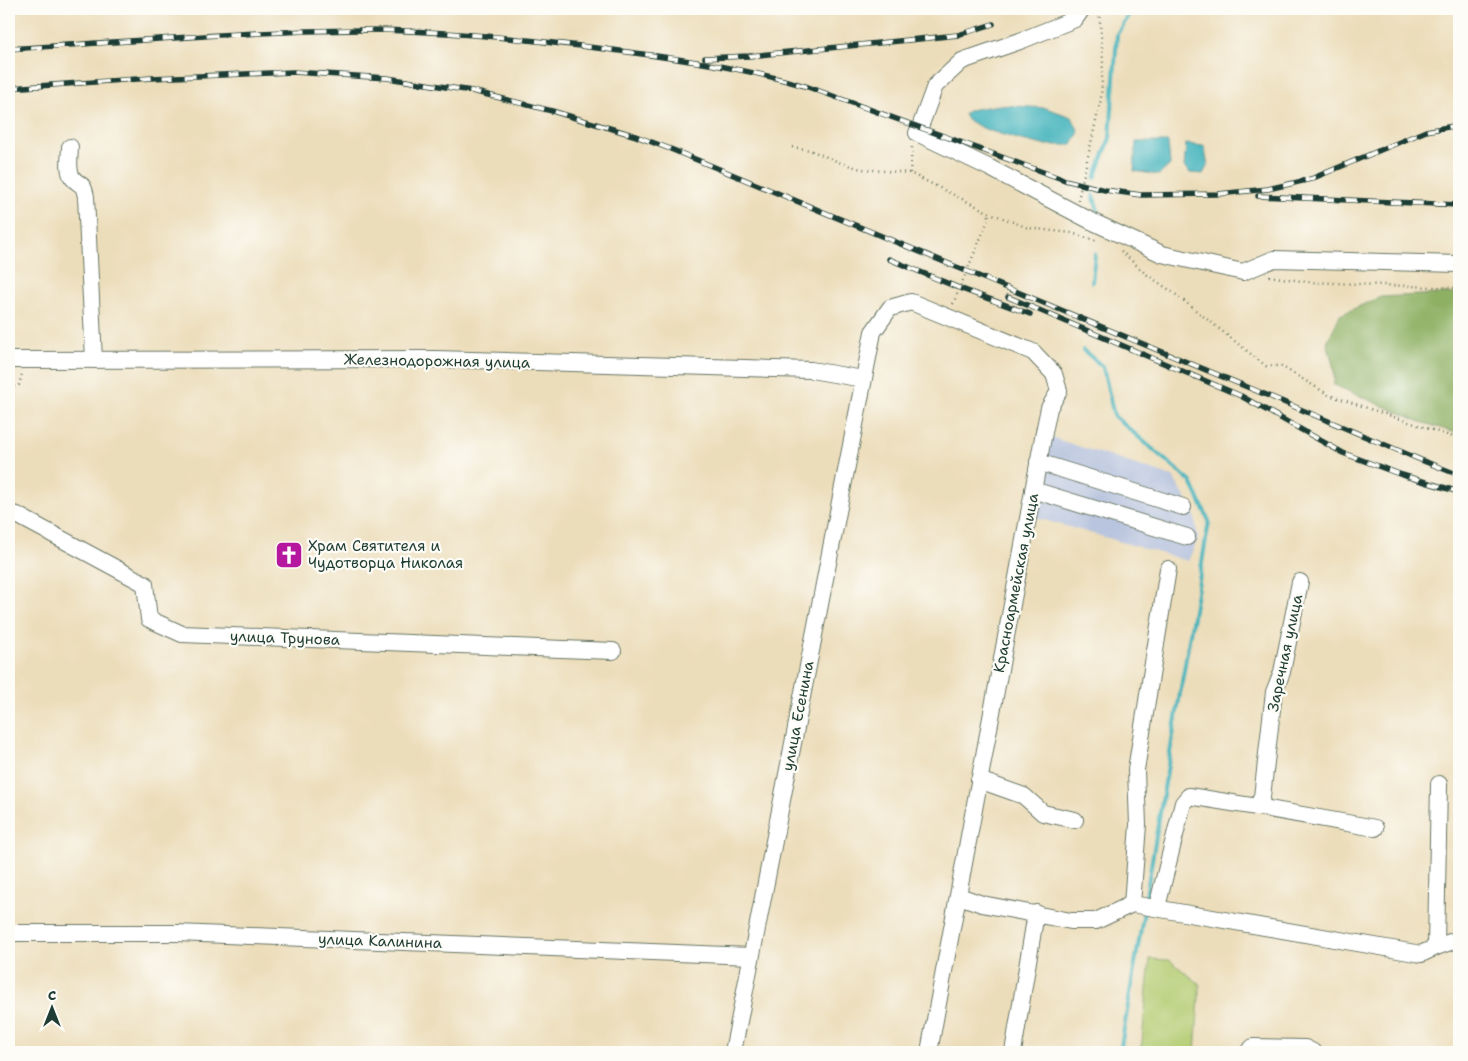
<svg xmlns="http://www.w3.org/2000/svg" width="1468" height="1061" font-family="'Shantell Sans',sans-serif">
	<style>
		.industrial { fill: #b9c5de }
		.green { fill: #b3cc72; stroke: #698453 }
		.forest { fill: #8eb064; stroke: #56764c }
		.water { fill: #43b3bc; stroke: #317878 }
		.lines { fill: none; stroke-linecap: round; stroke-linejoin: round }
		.stream { stroke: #43b3bc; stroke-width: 4 }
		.minor-casing { stroke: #677563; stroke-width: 18 }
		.path { stroke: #677563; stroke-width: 2.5; stroke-dasharray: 1 4; stroke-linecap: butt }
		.minor { stroke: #fff; stroke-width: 16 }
		.rail-casing { stroke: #1f3d34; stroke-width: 5.5 }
		.rail { stroke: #fdfcf7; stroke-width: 4; stroke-dasharray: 11; stroke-linecap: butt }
		.labels { text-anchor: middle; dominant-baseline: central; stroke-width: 4.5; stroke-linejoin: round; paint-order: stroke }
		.street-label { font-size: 15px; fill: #1f3d34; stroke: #fdfcf7 }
		.poi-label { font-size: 15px; fill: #1f3d34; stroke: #fdfcf7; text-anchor: start }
	</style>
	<rect width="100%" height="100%" fill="#fdfcf7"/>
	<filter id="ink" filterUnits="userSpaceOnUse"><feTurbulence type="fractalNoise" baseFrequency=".02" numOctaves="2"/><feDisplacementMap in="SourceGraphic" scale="10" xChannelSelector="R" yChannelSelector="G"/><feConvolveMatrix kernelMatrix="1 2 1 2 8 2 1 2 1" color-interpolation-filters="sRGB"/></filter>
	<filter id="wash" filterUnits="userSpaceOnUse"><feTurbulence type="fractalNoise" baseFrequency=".0096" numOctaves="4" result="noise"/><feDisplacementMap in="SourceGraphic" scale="20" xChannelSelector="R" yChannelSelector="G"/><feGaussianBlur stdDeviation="1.12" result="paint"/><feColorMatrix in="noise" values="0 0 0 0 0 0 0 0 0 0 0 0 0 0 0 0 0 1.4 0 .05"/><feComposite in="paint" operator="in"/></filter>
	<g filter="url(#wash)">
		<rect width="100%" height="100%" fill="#ecddba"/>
		<polygon class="industrial" points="1050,437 1173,477 1194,512 1198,539 1188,561 1034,517"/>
		<polygon class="green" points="1150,959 1169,960 1200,984 1195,1052 1141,1052"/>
		<polygon class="forest" points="1459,293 1459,434 1421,422 1334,385 1334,369 1327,342 1340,315 1380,297"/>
		<g class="water">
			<polygon points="999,105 1046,108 1072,117 1079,132 1072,145 1043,145 1017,139 987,130 967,120 964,114 969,110"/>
			<polygon points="1136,142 1168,142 1170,165 1159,175 1134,171"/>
			<polygon points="1186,144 1204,146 1208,165 1203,174 1190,173 1184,167"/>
		</g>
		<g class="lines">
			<g class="stream">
				<polyline points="1095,178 1110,138 1117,34 1132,9"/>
				<polyline points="1093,195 1100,217"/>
				<polyline points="1092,282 1095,254"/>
				<polyline points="1083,350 1103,367 1114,416 1191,482 1209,521 1146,896"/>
				<polyline points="1120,1052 1144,911"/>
			</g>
		</g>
	</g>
	<g filter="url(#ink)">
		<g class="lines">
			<g class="minor-casing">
				<g id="minor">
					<polyline points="1082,9 1075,19 1020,41 962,61 935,86 920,127 917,133 990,168 1089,220 1162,254 1243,272 1274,259 1459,264"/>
					<path d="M70,147C70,155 67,169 72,177C79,187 83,180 86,197L94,360"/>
					<polyline points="9,360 435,359 811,370 863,379"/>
					<polyline points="1038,462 1183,507"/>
					<polyline points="1033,490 1187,537"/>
					<polyline points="9,513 17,515 145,584 149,619 182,634 613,651"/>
					<polyline points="979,780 1024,796 1043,813 1075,820"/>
					<polyline points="1257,807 1375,828"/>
					<polyline points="959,896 982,904 1071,921 1096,921 1132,904 1421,954 1436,947 1439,784"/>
					<polyline points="1132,904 1138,825 1136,770 1168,569"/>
					<polyline points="1157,907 1183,803 1189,796 1257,807 1262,797 1274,692 1282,672 1300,582"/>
					<polyline points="9,933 177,933 751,956"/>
					<polyline points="1436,947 1459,939"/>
					<path d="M733,1052L873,332L890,308L911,302L1033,352L1054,374L1059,391L1049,408L1044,432C1006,639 969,846 929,1052"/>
					<polyline points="1013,1052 1036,913"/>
					<polyline points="1248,1052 1253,1047 1305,1048 1313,1052"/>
				</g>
			</g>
			<g class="path">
				<polyline points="792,147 810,150 841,163 861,169 910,173 988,212 1028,228 1071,233 1098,241"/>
				<polyline points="910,173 912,147"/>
				<polyline points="1078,200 1101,99 1103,60 1099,9"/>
				<polyline points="1121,251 1146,274 1174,293 1266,366 1281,366 1329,395 1459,439"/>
				<polyline points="1269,276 1308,282 1459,288"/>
				<polyline points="953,304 989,218 988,212"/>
				<polyline points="9,388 19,385 22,374"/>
			</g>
			<use href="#minor" class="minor"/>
			<g class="rail-casing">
				<g id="rail">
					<path d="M9,49C126,42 243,31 360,30C442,30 524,39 605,49C674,58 742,67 808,87L1065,180L1105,190L1141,195L1218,194L1268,189L1311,179L1426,131L1459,125"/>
					<polyline points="705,58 749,56 929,38 958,35 993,24"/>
					<polyline points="9,88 152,78 293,72 387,78 472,91 552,111 633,135 673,150 1269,396 1421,460 1459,475"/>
					<polyline points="1258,196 1459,205"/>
					<polyline points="889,259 959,288 1030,314"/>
					<polyline points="1008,297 1241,396 1343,453 1402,475 1459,492"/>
				</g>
			</g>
			<use href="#rail" class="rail"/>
		</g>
	</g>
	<defs>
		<g id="church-square" transform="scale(1.4375)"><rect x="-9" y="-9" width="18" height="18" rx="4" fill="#b5179e" stroke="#fdfcf7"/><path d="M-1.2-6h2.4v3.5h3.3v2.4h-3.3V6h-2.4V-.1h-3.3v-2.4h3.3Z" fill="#fff"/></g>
	</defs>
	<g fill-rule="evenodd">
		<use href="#church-square" x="289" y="555"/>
	</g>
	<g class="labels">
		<g class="street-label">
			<text transform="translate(437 361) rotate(1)">Железнодорожная улица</text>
			<text transform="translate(1016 583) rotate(-79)">Красноармейская улица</text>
			<text transform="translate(285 638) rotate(2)">улица Трунова</text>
			<text transform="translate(1285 653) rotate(-78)">Заречная улица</text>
			<text transform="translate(798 716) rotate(-79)">улица Есенина</text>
			<text transform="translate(380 941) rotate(2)">улица Калинина</text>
		</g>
		<g class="poi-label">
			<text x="308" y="546">Храм Святителя и<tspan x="308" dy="17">Чудотворца Николая</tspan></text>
		</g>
	</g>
	<rect width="1468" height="1061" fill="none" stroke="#fdfcf7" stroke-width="30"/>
	<g transform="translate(52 1008)" stroke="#fdfcf7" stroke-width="4" paint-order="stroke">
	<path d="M0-4L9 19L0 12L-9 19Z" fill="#1f3d34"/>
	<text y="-8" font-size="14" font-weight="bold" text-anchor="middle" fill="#1f3d34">С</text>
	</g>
</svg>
